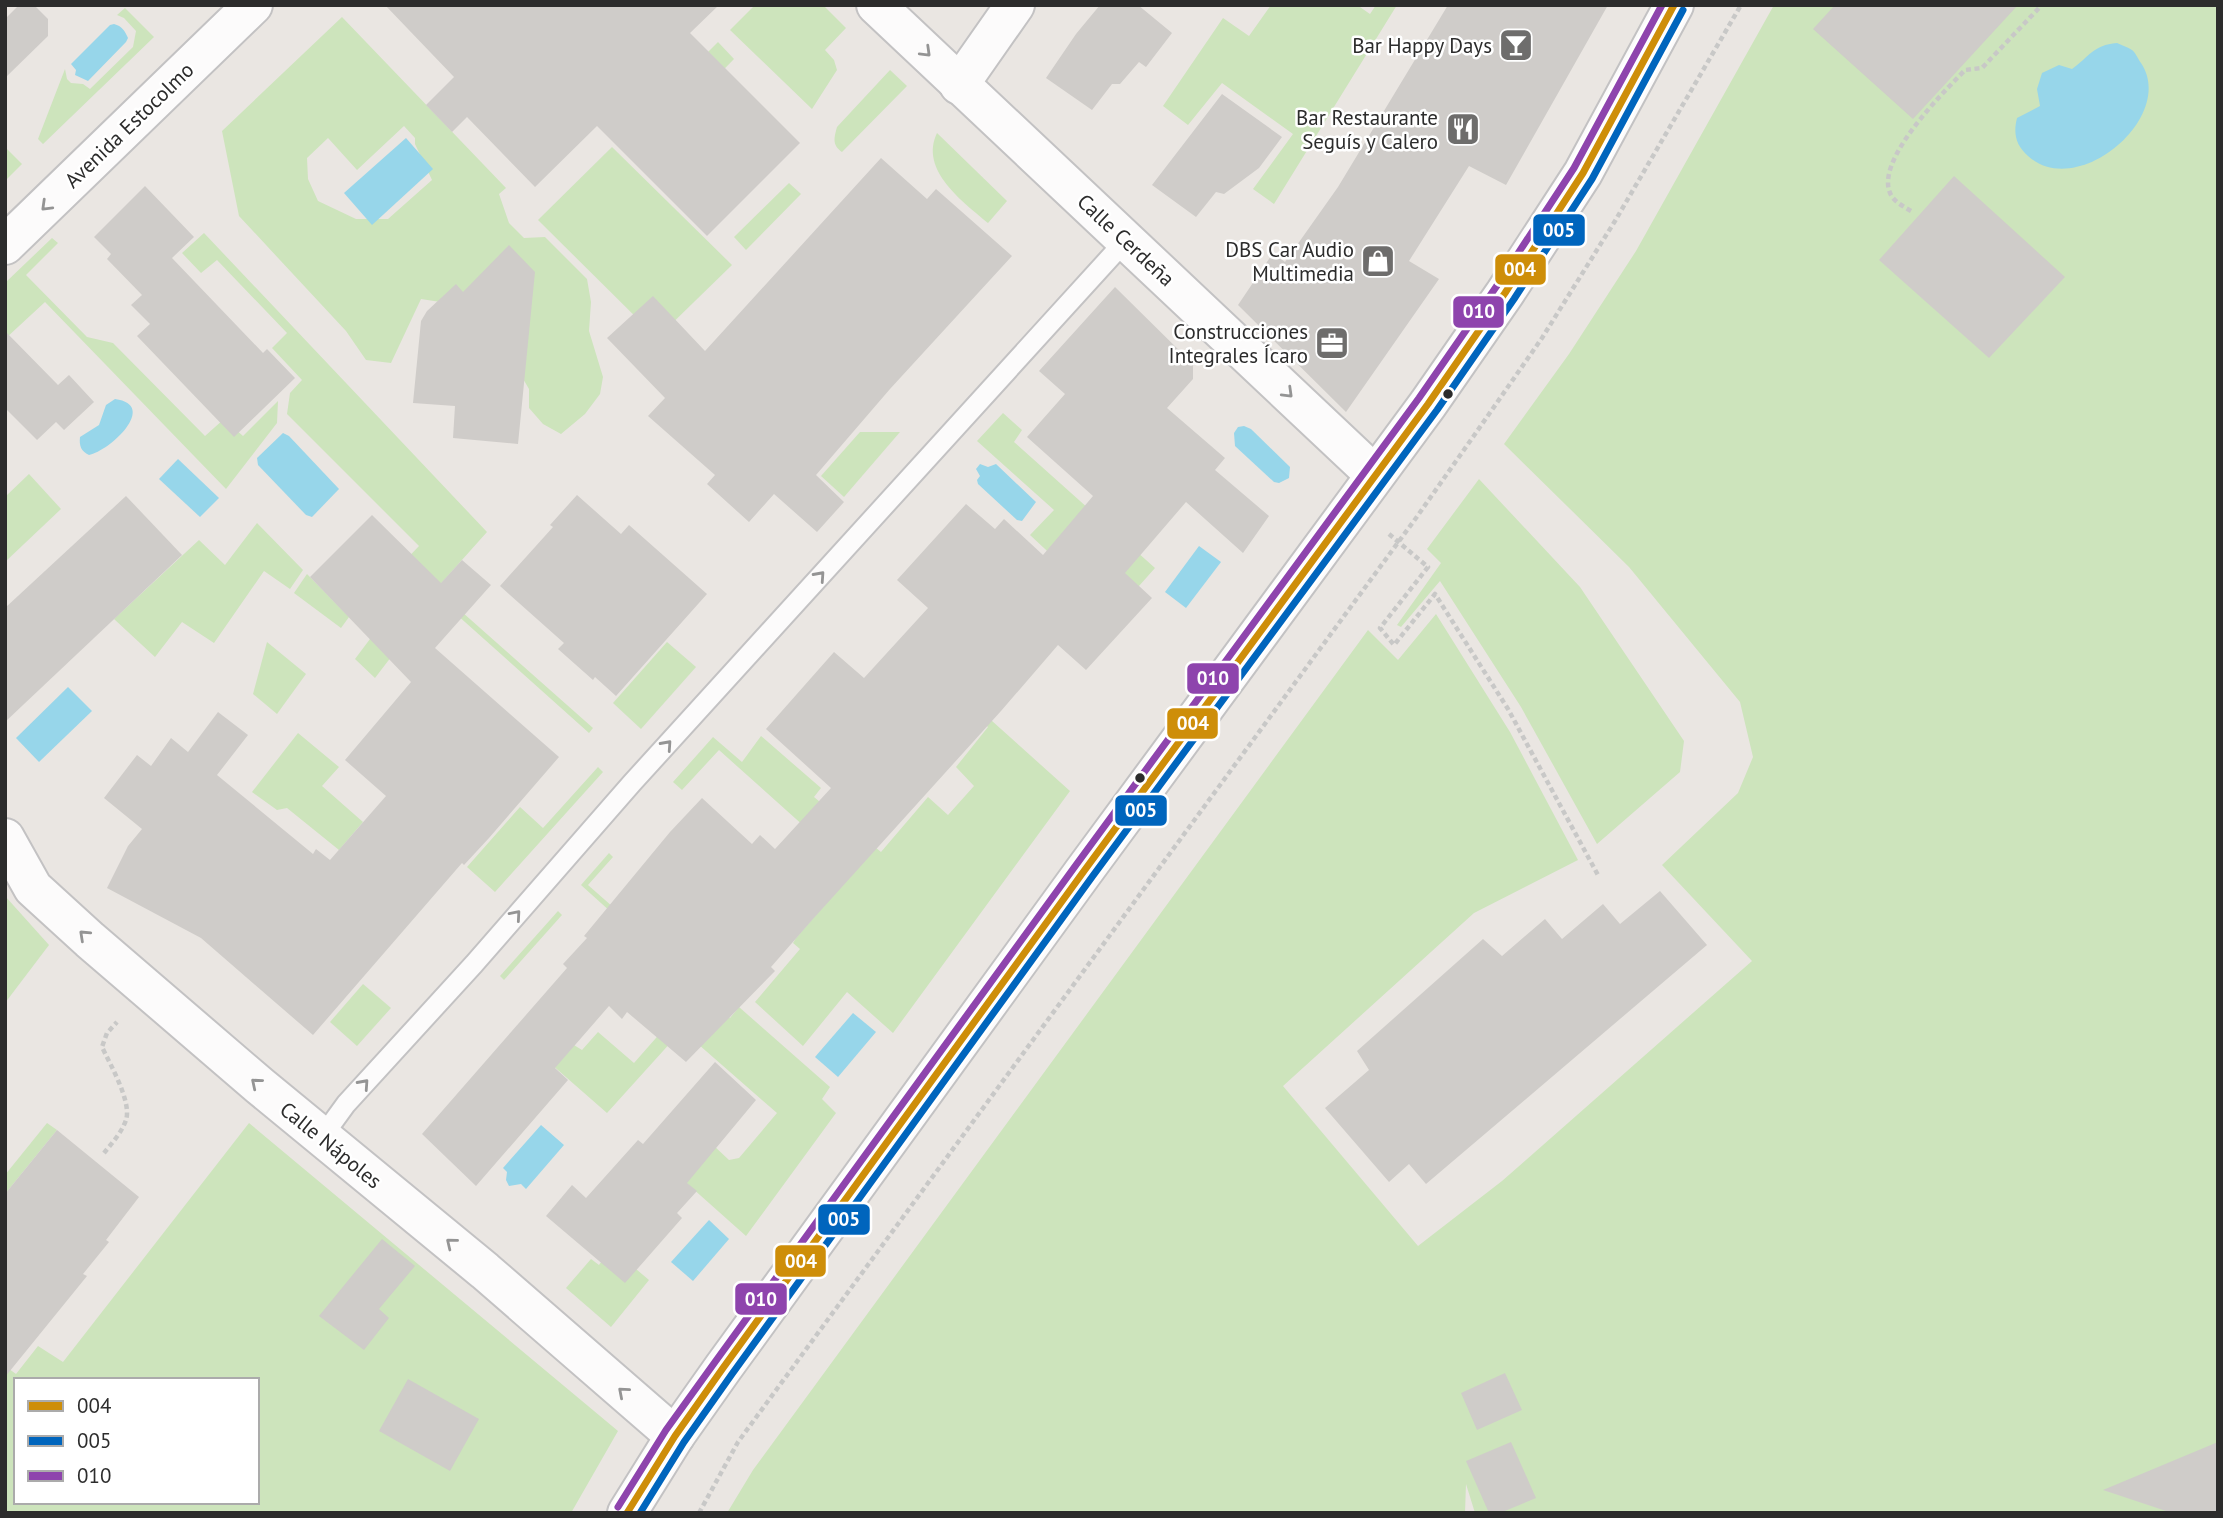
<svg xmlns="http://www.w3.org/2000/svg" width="2223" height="1518" font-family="'PT Sans',sans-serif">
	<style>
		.green { fill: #cde4bc; fill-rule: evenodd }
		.water { fill: #97d6ea }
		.building { fill: #cfccc9 }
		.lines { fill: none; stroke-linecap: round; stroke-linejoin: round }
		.lane-casing { stroke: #c3c2c3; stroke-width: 23 }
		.street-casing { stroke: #c3c2c3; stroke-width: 42 }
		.secondary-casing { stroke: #c3c2c3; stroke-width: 42 }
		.path { stroke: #c8c8c7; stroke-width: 4.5; stroke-dasharray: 5 3.5; stroke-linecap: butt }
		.lane { stroke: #fcfbfb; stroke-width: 19 }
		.street { stroke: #fcfbfb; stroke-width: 38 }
		.secondary { stroke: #fcfbfb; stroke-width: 38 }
		.bus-1-casing { stroke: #fff; stroke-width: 12 }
		.bus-2-casing { stroke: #fff; stroke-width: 12 }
		.bus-3-casing { stroke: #fff; stroke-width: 12 }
		.bus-1 { stroke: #ce8e09; stroke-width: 7 }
		.bus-2 { stroke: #0065bd; stroke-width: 7 }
		.bus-3 { stroke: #8e44ad; stroke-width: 7 }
		.oneway { stroke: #949494 }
		.bus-dot { fill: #2c2c2c; stroke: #fff; stroke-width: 2.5 }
		.labels { text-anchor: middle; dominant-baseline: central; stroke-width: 5; stroke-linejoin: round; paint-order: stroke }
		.poi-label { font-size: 21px; fill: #2c2c2c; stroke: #fff; text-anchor: end }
		.street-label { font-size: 21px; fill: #2c2c2c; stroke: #fff }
		.line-badge { stroke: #fff; stroke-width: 2.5 }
		.badge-label { font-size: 19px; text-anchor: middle; font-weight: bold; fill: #fff }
	</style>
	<rect width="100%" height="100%" fill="#eae6e2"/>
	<g class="green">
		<polygon points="755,5 823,5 846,28 825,50 834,60 837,70 812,109 730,30"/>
		<polygon points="1271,5 1357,5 1370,14 1376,5 1397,5 1274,204 1253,189 1293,134 1222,83 1188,125 1163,106 1223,18 1249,36"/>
		<polygon points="1774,5 2218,5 2218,1513 1475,1513 1466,1484 1465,1513 727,1513 753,1470 1368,630 1398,660 1436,614 1510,732 1578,860 1474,913 1283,1086 1418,1246 1502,1181 1752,961 1662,865 1738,793 1753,757 1740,702 1629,567 1504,444 1569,354 1636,251"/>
		<polygon points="125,8 154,37 43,144 38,139 65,69 67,79 71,83 83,84 90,89 133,47 136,31 124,18 117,15"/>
		<path d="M342,17L506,188L499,194L509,223L524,238L545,237L587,279L591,302L589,331L603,377L600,394L585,414L561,434L543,424L529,408V389L511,358L460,305L421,299L391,363L366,360L346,331L239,216L222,131ZM404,126L415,138V144L432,180L388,219H356L318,201L308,179L307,158L328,138L357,170Z"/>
		<polygon points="718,42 734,59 686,108 668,92"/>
		<path d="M890,70L907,86L842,152C832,145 834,138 837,127Z"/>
		<path d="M937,133L1007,201L988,223C963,202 919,170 937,133Z"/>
		<polygon points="5,147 22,164 5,181"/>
		<polygon points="612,147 732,265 657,338 538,220"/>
		<polygon points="789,183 801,194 746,250 734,237"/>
		<polygon points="204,233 487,532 436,589 593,728 589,733 437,597 375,678 355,659 394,607 377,590 419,546 287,414 290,393 302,380 272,348 287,333 217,260 201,273 182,253"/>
		<polygon points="52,238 58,243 26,275 87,337 113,343 205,436 224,419 243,436 278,401 277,423 226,489 45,302 5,339 5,283"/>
		<polygon points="1003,413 1022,430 1014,442 1155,568 1139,586 1089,590 1030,535 1054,510 977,441"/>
		<polygon points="860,432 900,432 844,497 821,476"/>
		<polygon points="29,474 61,509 5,562 5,497"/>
		<polygon points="1479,479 1580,587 1684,741 1680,772 1597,844 1521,707 1440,581 1401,627 1397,625 1441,563 1427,549"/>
		<polygon points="257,523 303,570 290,589 264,571 214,643 182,622 155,657 114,619 199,540 225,565"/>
		<polygon points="307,574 349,617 341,628 294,593"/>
		<polygon points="267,642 306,674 277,714 253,694"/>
		<polygon points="667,642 696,667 641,729 613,703"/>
		<polygon points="924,660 1070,791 893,1033 847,992 803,1046 755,1002 800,949 793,943 796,938 854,871 719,750 682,790 673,782 713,737 742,762 761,736 821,788 814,797 881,852 928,797 948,815 974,786 956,767 988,727 921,664"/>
		<polygon points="298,733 339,767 322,786 363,822 339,850 287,808 277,810 252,792"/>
		<polygon points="598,767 603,772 495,892 467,867 520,807 543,828"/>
		<polygon points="609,853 613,857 588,885 713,995 709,1000 730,1018 739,1007 830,1087 822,1099 836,1113 746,1236 673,1171 713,1145 729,1160 739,1158 777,1113 682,1030 607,1113 551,1064 569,1042 582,1050 598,1032 634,1063 670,1022 663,959 581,885"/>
		<polygon points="5,896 49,945 5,1003"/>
		<polygon points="558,911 562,915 504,980 500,976"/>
		<polygon points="363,984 391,1008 357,1046 330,1022"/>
		<polygon points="47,1123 57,1130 5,1194 5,1175"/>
		<path d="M249,1123L618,1431L571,1513H5V1366L16,1374L38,1346L63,1362ZM16,1380H257V1502H16Z"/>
		<polygon points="611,1248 649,1280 611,1327 566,1288 591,1259 599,1265"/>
	</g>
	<g class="water">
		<path d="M114,24C122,26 125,31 128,38L126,42L88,81L75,75L76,70L71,64L110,25Z"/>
		<path d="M2117,43C2121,45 2128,47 2132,50C2136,53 2138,59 2141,63C2177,117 2077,201 2028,156C2016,145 2013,134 2017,118L2040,106L2037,89L2042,73L2059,65L2072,69C2089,57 2093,45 2117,43Z"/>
		<polygon points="406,138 433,169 372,225 344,193"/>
		<path d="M115,399C159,405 110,451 89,455C81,451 79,446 80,437L99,425L106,405Z"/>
		<polygon points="1244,426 1251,429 1290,467 1289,478 1279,483 1274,482 1235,446 1234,433 1238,427"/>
		<polygon points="283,433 289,436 339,489 312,517 306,515 258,465 257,458"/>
		<polygon points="178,459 219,498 200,517 159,479"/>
		<polygon points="980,464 988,467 996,464 1036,502 1022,521 1017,520 978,484 977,480 980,476 976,469"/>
		<polygon points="1199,546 1221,562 1186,608 1165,592"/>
		<polygon points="68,687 92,711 39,762 16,738"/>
		<polygon points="853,1013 876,1032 838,1077 815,1057"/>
		<polygon points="541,1125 564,1145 526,1189 521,1184 509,1186 506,1180 507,1172 503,1168"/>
		<polygon points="709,1220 729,1239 693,1281 671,1262"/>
	</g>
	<g class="building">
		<polygon points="385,5 719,5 690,33 800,143 707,236 597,126 535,187 467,117 452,132 426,105 454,77"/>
		<polygon points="1100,5 1138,5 1172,33 1146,67 1139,62 1120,84 1112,84 1092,110 1046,78 1076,34"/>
		<polygon points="1448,5 1608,5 1506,185 1469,166 1409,261 1439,279 1346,412 1238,305 1273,253 1285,262 1338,187"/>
		<polygon points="1835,5 2018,5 1913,119 1813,29"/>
		<polygon points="18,6 36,7 48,19 48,36 5,78 5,19"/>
		<polygon points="1222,94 1282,137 1259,168 1224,194 1216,192 1196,217 1152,185"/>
		<polygon points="881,158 927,199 936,189 1012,256 890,389 816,475 844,502 817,532 774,494 749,522 707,484 715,475 648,416 665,398 607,338 653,296 705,351"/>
		<polygon points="1954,176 2065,277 1989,358 1879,260"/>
		<polygon points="145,186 194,237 172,258 263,353 267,349 295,378 234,437 137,336 150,324 131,305 142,295 107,259 111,254 94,237"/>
		<polygon points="509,245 535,272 518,444 453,438 455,406 413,403 421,321 427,311 456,284 463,292"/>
		<polygon points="1115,287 1193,364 1193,379 1167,408 1225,458 1215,470 1269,516 1243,553 1186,502 1125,573 1152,598 1086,670 1058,645 1001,711 813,919 771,967 775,971 686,1062 627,1012 622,1019 609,1006 555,1068 568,1080 476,1186 422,1134 567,968 563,964 587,938 584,936 670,832 702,798 752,844 760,835 775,849 831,788 766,729 834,652 864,678 928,608 897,580 966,504 995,529 1004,519 1043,555 1093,496 1027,437 1065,394 1039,371"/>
		<polygon points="5,331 58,385 69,375 94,402 64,430 56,422 37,440 5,408"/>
		<polygon points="577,495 621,534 629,525 707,594 616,696 595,677 593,680 558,649 564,643 500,586 553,527 550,525"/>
		<polygon points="126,496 182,555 5,722 5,608"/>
		<polygon points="372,515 441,583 462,560 491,585 435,648 559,757 489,838 464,865 462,863 313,1035 201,938 107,888 128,846 142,829 104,798 137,755 151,766 171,738 188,752 218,712 248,735 217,775 313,854 316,849 330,860 386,796 345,760 411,682 310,577"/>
		<polygon points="1660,891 1707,945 1426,1184 1409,1164 1389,1182 1325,1108 1369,1070 1357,1051 1483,939 1502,956 1545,919 1562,939 1603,904 1620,924"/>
		<polygon points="715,1062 756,1100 687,1183 697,1191 677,1213 682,1218 625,1283 546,1216 572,1185 586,1198 638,1140 643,1144"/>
		<polygon points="57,1130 139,1197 106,1240 109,1242 83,1274 87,1276 5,1377 5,1194"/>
		<polygon points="382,1239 415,1266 379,1309 389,1318 364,1350 319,1316"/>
		<polygon points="1505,1373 1522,1410 1477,1430 1461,1393"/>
		<polygon points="408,1379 479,1419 450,1471 379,1431"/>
		<polygon points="1511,1442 1536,1498 1500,1513 1489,1513 1466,1461"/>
		<polygon points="2218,1442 2218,1513 2172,1513 2103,1490"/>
	</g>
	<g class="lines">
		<g class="lane-casing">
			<polyline id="lane" points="322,1137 346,1104 474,964 632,783 1127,239"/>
		</g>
		<g class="street-casing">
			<g id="street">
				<polyline points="876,5 1375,475"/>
				<polyline points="959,85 1015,5"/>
				<polyline points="5,245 253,5"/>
				<polyline points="5,838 33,888 90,940 260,1086 485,1271 675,1436"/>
			</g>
		</g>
		<g class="secondary-casing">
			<polyline id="secondary" points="627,1513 675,1436 723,1368 1084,871 1428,404 1505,293 1583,173 1674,5"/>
		</g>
		<g class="path">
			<path d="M1911,211C1906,208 1897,203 1893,198C1868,166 1944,92 1965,70L1982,68L2039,8V5"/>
			<polyline points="1389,534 1428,567 1380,628 1394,645 1435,594 1508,709 1599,877"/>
			<path d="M104,1153C112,1143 122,1132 126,1120C132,1102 110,1064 102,1047L107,1033L117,1022"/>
			<polyline points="699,1513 738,1442 1416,518 1473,437 1542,338 1615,221 1741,5"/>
		</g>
		<use href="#lane" class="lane"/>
		<use href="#street" class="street"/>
		<use href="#secondary" class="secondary"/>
		<g class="bus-1-casing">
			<polyline id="bus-1" points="627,1513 675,1436 723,1368 1084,871 1428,404 1505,293 1583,173 1674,5"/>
		</g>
		<g class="bus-2-casing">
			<polyline id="bus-2" points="640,1513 684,1442 732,1374 1092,877 1437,410 1514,299 1592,179 1683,10"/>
		</g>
		<g class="bus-3-casing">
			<polyline id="bus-3" points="618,1507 666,1430 715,1362 1076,865 1419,398 1496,287 1574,168 1662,5"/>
		</g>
		<use href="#bus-1" class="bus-1"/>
		<use href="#bus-2" class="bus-2"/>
		<use href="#bus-3" class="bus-3"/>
	</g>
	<defs><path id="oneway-chevron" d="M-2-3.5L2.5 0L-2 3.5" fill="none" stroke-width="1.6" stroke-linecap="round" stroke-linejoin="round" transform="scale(1.75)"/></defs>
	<g class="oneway">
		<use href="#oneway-chevron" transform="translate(926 52) rotate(44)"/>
		<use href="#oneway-chevron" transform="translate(46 206) rotate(136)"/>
		<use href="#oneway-chevron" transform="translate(1288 393) rotate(44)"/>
		<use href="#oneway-chevron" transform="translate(820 576) rotate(-48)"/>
		<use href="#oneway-chevron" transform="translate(667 745) rotate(-48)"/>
		<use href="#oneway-chevron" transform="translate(516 915) rotate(-49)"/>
		<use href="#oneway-chevron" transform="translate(84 935) rotate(-137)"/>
		<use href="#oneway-chevron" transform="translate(256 1083) rotate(-140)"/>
		<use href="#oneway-chevron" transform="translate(364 1084) rotate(-48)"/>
		<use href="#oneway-chevron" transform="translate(451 1243) rotate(-141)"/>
		<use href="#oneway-chevron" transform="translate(623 1392) rotate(-139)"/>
	</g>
	<defs>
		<g id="bar-square" transform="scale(1.75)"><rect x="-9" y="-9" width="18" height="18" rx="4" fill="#6e6d6c" stroke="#fff"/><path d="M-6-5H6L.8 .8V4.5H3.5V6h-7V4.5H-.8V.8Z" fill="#fff"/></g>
		<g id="restaurant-square" transform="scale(1.75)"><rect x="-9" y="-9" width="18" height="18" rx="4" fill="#6e6d6c" stroke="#fff"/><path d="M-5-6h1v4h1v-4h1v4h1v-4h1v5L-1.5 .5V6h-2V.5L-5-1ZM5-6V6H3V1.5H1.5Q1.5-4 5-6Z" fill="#fff"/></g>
		<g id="shop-square" transform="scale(1.75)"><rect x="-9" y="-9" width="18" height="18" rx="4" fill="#6e6d6c" stroke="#fff"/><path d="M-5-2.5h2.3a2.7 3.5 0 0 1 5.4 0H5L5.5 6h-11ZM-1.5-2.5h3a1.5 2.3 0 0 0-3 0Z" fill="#fff"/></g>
		<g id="office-square" transform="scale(1.75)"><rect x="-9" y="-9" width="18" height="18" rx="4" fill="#6e6d6c" stroke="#fff"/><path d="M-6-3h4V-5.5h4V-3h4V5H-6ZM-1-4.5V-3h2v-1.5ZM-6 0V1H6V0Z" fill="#fff"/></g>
	</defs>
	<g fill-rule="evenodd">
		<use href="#bar-square" x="1516" y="45"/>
		<use href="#restaurant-square" x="1463" y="129"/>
		<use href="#shop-square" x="1378" y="261"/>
		<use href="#office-square" x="1332" y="343"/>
	</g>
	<g class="bus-dot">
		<circle cx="1448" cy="394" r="6"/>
		<circle cx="1140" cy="778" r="6"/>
	</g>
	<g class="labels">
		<g class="poi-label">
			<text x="1492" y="45">Bar Happy Days</text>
			<text x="1438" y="117">Bar Restaurante<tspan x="1438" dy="24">Seguís y Calero</tspan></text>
			<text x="1354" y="249">DBS Car Audio<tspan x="1354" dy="24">Multimedia</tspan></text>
			<text x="1308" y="331">Construcciones<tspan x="1308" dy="24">Integrales Ícaro</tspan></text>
		</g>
		<g class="street-label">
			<text transform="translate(129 125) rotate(-44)">Avenida Estocolmo</text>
			<text transform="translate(1126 240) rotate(43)">Calle Cerdeña</text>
			<text transform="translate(331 1145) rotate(39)">Calle Nápoles</text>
		</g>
	</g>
	<g class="line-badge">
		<rect x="1532" y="213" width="54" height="34" rx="7" fill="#0065bd"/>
		<rect x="1494" y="253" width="53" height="33" rx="7" fill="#ce8e09"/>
		<rect x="1452" y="295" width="53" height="34" rx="7" fill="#8e44ad"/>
		<rect x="1186" y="662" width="54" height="33" rx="7" fill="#8e44ad"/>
		<rect x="1166" y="707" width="53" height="33" rx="7" fill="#ce8e09"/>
		<rect x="1114" y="794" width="54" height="33" rx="7" fill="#0065bd"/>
		<rect x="817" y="1203" width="54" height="33" rx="7" fill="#0065bd"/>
		<rect x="774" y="1244" width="53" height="34" rx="7" fill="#ce8e09"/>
		<rect x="734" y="1282" width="54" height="34" rx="7" fill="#8e44ad"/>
	</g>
	<g class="badge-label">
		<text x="1559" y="237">005</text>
		<text x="1520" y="276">004</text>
		<text x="1479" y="318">010</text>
		<text x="1213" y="685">010</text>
		<text x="1193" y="730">004</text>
		<text x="1141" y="817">005</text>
		<text x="844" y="1226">005</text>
		<text x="801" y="1268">004</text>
		<text x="761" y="1306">010</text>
	</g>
	<rect width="2223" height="1518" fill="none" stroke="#2c2c2c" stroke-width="14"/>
	<rect x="14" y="1378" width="245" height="126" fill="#ffffff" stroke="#ababab" stroke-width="2"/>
	<rect x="28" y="1401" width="35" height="10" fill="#ce8e09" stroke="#ababab" stroke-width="2"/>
	<text x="77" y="1413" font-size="21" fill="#2c2c2c">004</text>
	<rect x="28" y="1436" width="35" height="10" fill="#0065bd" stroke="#ababab" stroke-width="2"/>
	<text x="77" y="1448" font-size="21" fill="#2c2c2c">005</text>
	<rect x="28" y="1471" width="35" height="10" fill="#8e44ad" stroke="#ababab" stroke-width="2"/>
	<text x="77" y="1483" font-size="21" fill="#2c2c2c">010</text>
</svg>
